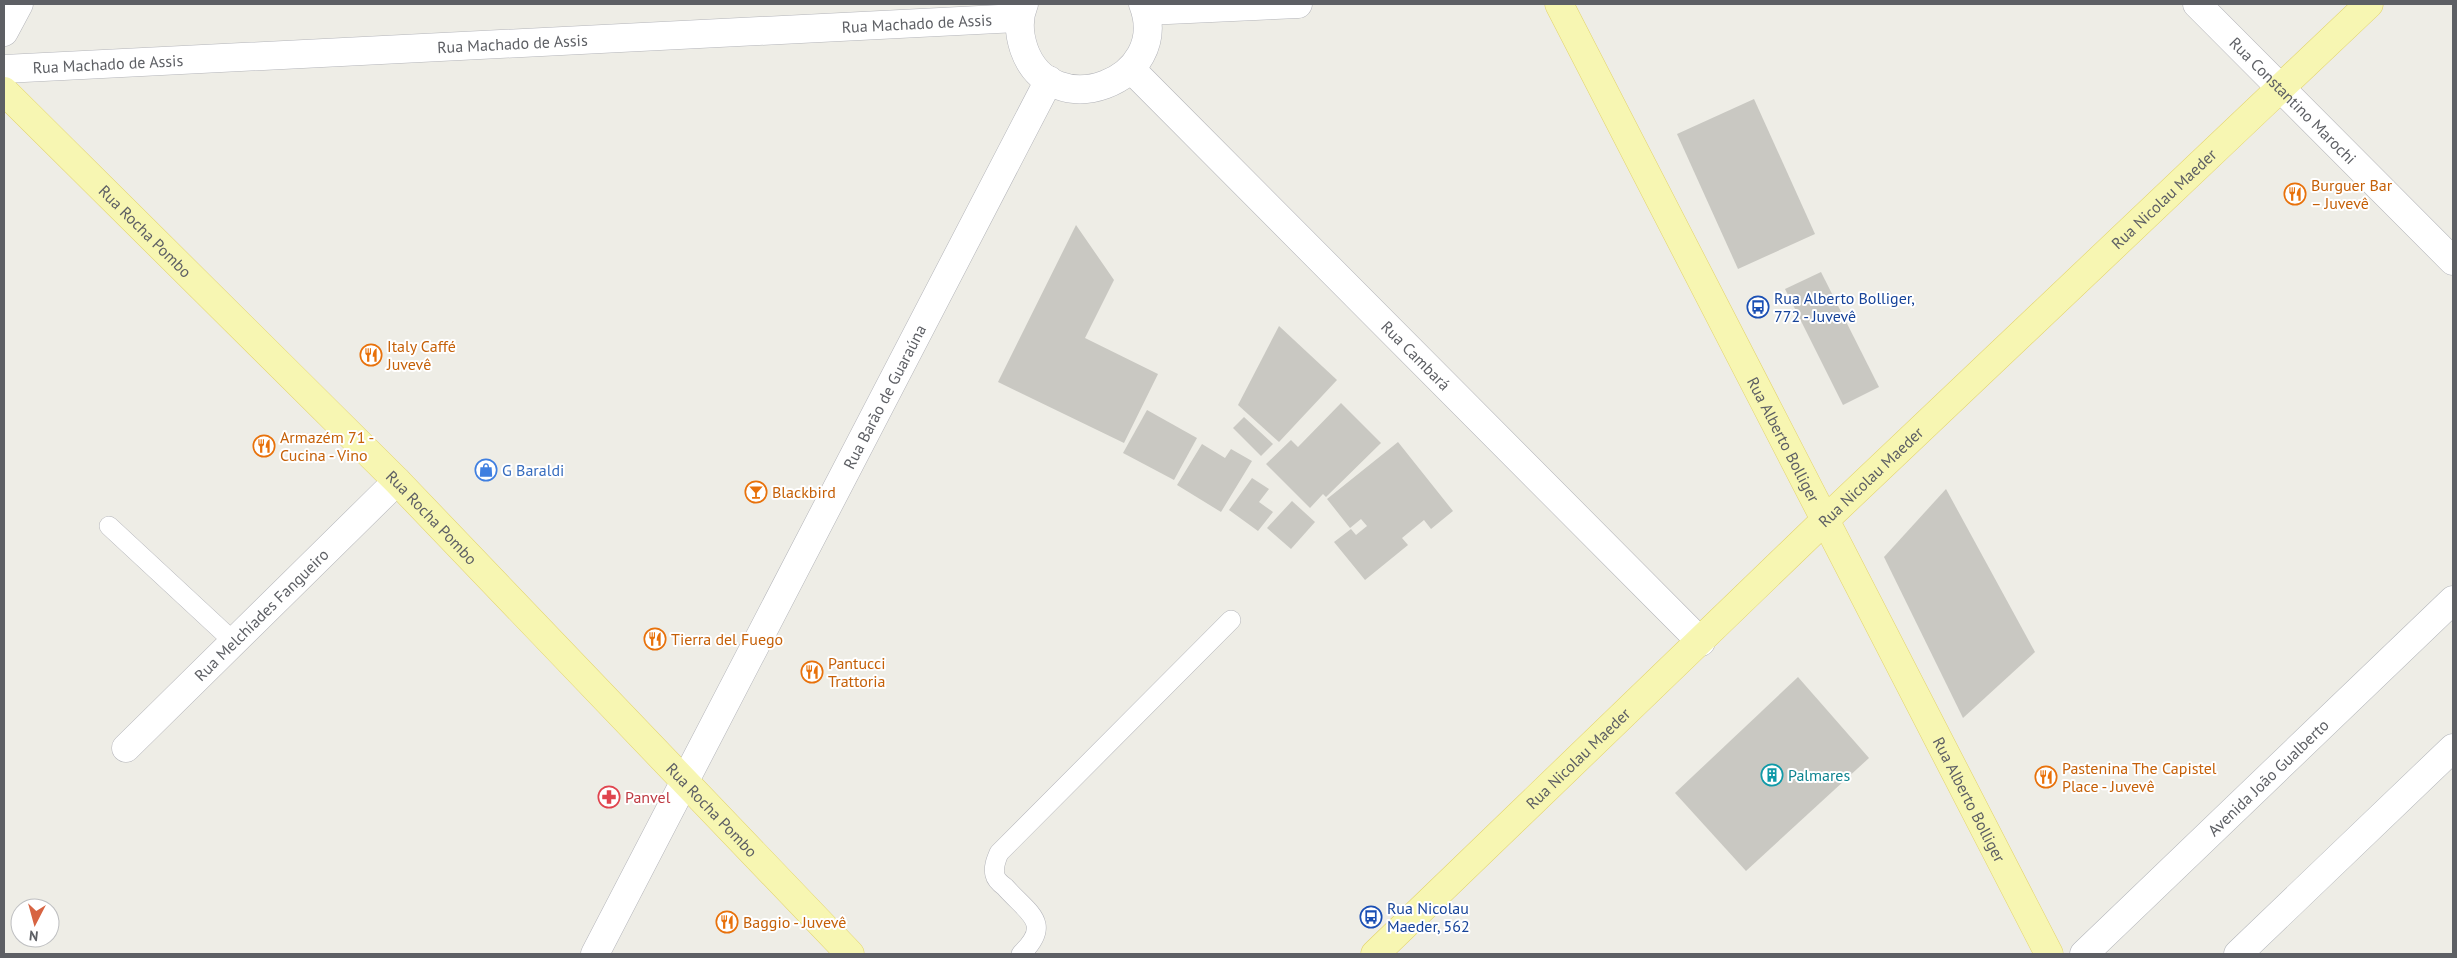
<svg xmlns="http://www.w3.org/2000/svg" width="2457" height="958" font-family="'PT Sans',sans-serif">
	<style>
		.building { fill: #c9c8c2 }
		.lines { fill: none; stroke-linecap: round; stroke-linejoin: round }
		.lane-casing { stroke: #b3b4b9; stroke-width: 20 }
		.street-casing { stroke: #b3b4b9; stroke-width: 29 }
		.secondary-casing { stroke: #b4b6bb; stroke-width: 29 }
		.primary-casing { stroke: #e3d36a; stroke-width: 29 }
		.lane { stroke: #fff; stroke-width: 19 }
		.street { stroke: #fff; stroke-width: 28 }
		.secondary { stroke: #fff; stroke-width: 28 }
		.primary { stroke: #f7f6b2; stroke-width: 28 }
		.labels { text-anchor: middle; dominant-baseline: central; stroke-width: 4; stroke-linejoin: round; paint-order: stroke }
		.street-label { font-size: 16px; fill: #5d5f64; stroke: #fff }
		.food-label { font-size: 16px; fill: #c56008; stroke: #fff; text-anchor: start }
		.transit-label { font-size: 16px; fill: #164399; stroke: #fff; text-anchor: start }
		.shop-label { font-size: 16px; fill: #366cbe; stroke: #fff; text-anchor: start }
		.culture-label { font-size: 16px; fill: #0d838f; stroke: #fff; text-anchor: start }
		.health-label { font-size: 16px; fill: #be3a42; stroke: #fff; text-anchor: start }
	</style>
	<rect width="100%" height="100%" fill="#eeede6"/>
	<g class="building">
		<polygon points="1754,99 1815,234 1738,269 1677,134"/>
		<polygon points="1076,225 1114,280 1085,338 1158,374 1124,443 998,382"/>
		<polygon points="1821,272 1879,387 1843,405 1785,289"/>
		<polygon points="1279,326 1337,380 1279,442 1238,405"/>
		<polygon points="1341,403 1381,443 1326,497 1323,494 1310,508 1266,464 1291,440 1298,447"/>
		<polygon points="1147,410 1197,438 1174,480 1123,453"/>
		<polygon points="1244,417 1273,444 1261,456 1233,428"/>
		<polygon points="1398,442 1453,511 1431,529 1424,520 1402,538 1408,545 1365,580 1334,542 1351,529 1356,535 1367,526 1361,519 1350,528 1327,499"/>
		<polygon points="1202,444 1225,458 1231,449 1252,461 1221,512 1177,485"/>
		<polygon points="1252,478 1269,489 1259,502 1273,512 1258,531 1229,510"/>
		<polygon points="1946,489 2035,652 1963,718 1884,557"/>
		<polygon points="1292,501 1315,522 1291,549 1267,528"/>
		<polygon points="1798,677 1869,758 1746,871 1675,793"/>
	</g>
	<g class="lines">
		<g class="lane-casing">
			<g id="lane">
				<polyline points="109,526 234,642"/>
				<path d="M1021,954C1053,923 1029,914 1005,887C1001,884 996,880 995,875C993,867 996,860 999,853L1231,620"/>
			</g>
		</g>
		<g class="street-casing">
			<g id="street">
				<path d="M1024,4C1018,18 1019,34 1024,49C1051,126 1173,82 1143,4"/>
				<path id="s1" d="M2197,4L2453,261"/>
				<polyline points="1146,11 1298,4"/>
				<polyline points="4,32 19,4"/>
				<path id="s2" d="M4,69L1019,18"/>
				<path id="s3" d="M1131,69L1701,642"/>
				<path id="s4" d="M126,748L397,481"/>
				<path id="s5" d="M595,954L1049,80"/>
			</g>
		</g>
		<g class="secondary-casing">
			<g id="secondary">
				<path id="s6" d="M2084,954L2453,600"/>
				<polyline points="2238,954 2453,748"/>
			</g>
		</g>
		<g class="primary-casing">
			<g id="primary">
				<path id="s7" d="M1559,4L2049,954"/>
				<path id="s8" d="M4,91L397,481L850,954"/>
				<path id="s9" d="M1375,954L1824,521L2369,4"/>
			</g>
		</g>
		<use href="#lane" class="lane"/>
		<use href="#street" class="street"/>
		<use href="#secondary" class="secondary"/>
		<use href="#primary" class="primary"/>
	</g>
	<defs>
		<g id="restaurant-ring" transform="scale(1.125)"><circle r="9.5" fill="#fff" stroke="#e8710a" stroke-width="1.5"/><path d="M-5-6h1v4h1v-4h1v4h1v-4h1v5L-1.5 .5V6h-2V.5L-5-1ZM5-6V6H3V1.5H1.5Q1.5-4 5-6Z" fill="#e8710a"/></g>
		<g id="bus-ring" transform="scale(1.125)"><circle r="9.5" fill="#fff" stroke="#1a4fb4" stroke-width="1.5"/><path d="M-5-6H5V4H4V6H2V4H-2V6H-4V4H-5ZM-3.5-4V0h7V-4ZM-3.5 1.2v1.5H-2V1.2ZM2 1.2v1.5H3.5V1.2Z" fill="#1a4fb4"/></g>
		<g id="shop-ring" transform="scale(1.125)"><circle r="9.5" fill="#fff" stroke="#3f7fe0" stroke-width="1.5"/><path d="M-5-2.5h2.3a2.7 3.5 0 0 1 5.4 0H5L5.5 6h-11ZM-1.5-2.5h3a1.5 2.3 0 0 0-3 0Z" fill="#3f7fe0"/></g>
		<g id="bar-ring" transform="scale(1.125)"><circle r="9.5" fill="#fff" stroke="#e8710a" stroke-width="1.5"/><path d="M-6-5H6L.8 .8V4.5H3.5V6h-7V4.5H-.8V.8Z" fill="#e8710a"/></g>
		<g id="building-ring" transform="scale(1.125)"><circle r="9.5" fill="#fff" stroke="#0f9aa8" stroke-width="1.5"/><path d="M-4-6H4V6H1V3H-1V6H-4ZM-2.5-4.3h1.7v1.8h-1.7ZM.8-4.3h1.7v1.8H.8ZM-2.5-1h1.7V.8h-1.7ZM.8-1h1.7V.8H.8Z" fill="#0f9aa8"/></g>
		<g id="pharmacy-ring" transform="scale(1.125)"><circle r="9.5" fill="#fff" stroke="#e0444e" stroke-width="1.5"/><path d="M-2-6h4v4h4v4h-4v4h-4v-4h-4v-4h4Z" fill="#e0444e"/></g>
	</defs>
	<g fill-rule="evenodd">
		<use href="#restaurant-ring" x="2295" y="194"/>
		<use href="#bus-ring" x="1758" y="307"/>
		<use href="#restaurant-ring" x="371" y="355"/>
		<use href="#restaurant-ring" x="264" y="446"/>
		<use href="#shop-ring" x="486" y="470"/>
		<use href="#bar-ring" x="756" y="492"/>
		<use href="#restaurant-ring" x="655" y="639"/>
		<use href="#restaurant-ring" x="812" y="672"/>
		<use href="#building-ring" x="1772" y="775"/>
		<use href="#restaurant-ring" x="2046" y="777"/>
		<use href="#pharmacy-ring" x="609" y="797"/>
		<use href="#bus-ring" x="1371" y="917"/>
		<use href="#restaurant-ring" x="727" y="922"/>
	</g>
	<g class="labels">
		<g class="street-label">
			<text stroke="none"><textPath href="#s2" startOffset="914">Rua Machado de Assis</textPath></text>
			<text stroke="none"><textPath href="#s2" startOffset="509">Rua Machado de Assis</textPath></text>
			<text stroke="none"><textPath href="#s2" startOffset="104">Rua Machado de Assis</textPath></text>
			<text stroke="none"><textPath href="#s1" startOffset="136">Rua Constantino Marochi</textPath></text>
			<text stroke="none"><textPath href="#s9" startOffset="1092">Rua Nicolau Maeder</textPath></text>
			<text stroke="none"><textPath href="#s8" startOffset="199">Rua Rocha Pombo</textPath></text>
			<text stroke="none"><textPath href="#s3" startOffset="404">Rua Cambará</textPath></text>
			<text stroke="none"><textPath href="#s5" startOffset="628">Rua Barão de Guaraúna</textPath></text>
			<text stroke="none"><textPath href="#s7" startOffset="490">Rua Alberto Bolliger</textPath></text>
			<text stroke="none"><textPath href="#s9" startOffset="688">Rua Nicolau Maeder</textPath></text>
			<text stroke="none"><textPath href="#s8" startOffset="604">Rua Rocha Pombo</textPath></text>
			<text stroke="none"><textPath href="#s4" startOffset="190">Rua Melchíades Fangueiro</textPath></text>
			<text stroke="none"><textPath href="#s9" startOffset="282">Rua Nicolau Maeder</textPath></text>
			<text stroke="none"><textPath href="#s6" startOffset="255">Avenida João Gualberto</textPath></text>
			<text stroke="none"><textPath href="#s7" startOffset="895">Rua Alberto Bolliger</textPath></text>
			<text stroke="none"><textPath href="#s8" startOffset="1009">Rua Rocha Pombo</textPath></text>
		</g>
		<g class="food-label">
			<text x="2311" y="185">Burguer Bar<tspan x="2311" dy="18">– Juvevê</tspan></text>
			<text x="387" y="346">Italy Caffé<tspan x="387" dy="18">Juvevê</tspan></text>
			<text x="280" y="437">Armazém 71 -<tspan x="280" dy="18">Cucina - Vino</tspan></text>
			<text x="772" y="492">Blackbird</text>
			<text x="671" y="639">Tierra del Fuego</text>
			<text x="828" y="663">Pantucci<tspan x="828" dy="18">Trattoria</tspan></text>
			<text x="2062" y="768">Pastenina The Capistel<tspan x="2062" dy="18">Place - Juvevê</tspan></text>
			<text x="743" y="922">Baggio - Juvevê</text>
		</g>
		<g class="transit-label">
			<text x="1774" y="298">Rua Alberto Bolliger,<tspan x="1774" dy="18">772 - Juvevê</tspan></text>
			<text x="1387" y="908">Rua Nicolau<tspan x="1387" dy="18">Maeder, 562</tspan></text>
		</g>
		<g class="shop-label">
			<text x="502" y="470">G Baraldi</text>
		</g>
		<g class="culture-label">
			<text x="1788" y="775">Palmares</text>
		</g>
		<g class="health-label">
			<text x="625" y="797">Panvel</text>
		</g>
	</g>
	<rect width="2457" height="958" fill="none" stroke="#5d5f64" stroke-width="10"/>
	<g transform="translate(35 923) rotate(186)"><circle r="24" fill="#ffffff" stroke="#bebfc1"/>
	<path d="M0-4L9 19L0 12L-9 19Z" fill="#d76442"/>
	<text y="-8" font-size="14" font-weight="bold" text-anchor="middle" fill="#5d5f64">N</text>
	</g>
</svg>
